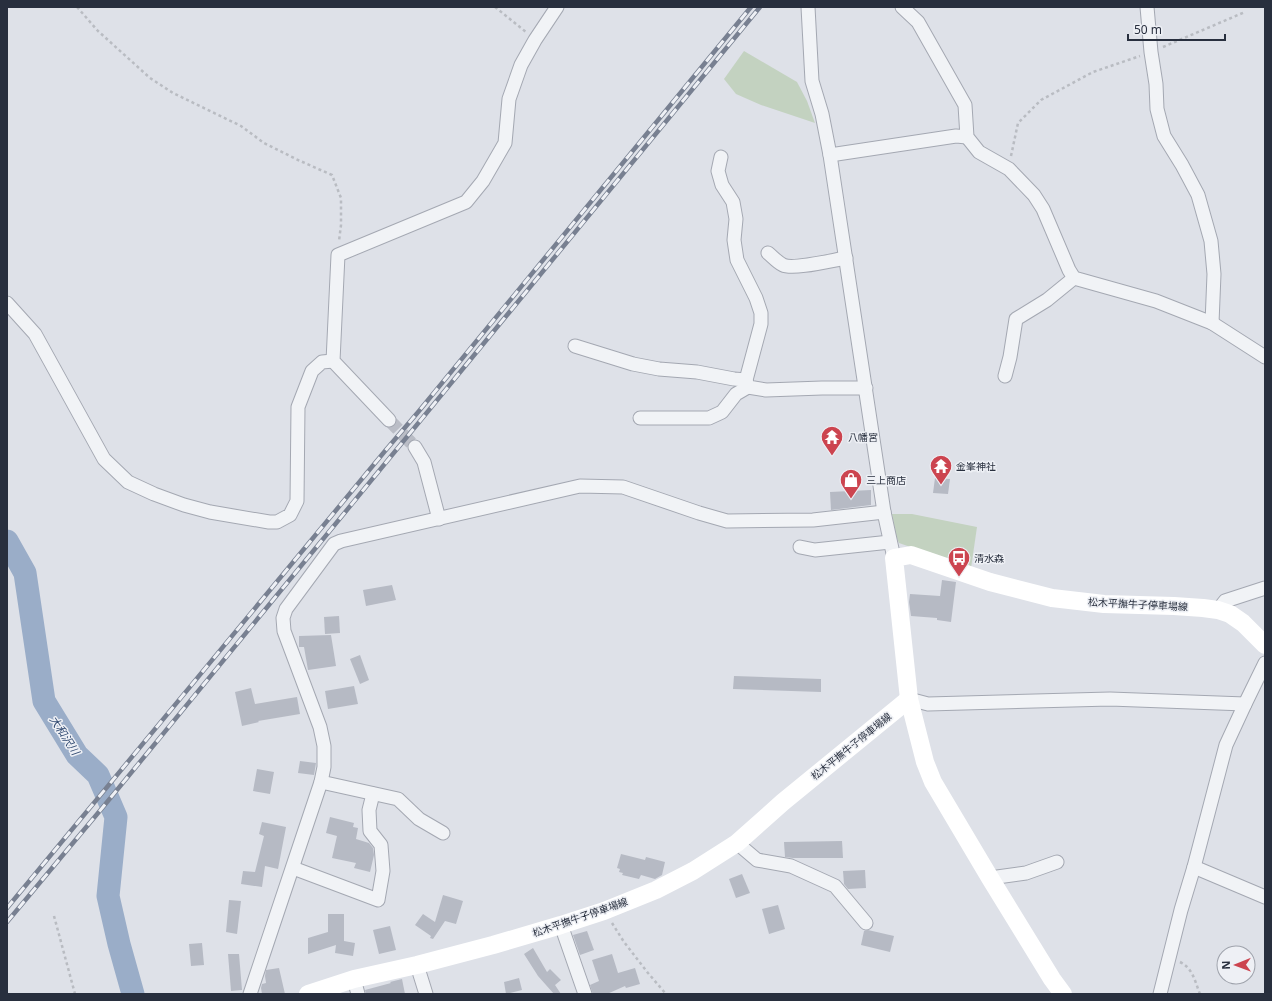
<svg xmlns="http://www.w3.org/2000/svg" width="1272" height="1001" font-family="'Noto Sans','Noto Sans JP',sans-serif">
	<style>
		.green { fill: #c3d2c0 }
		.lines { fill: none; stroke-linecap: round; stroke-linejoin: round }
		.river { stroke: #9aadc8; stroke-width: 23 }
		.building { fill: #b6bac4 }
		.street-tunnel { stroke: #babdc6; stroke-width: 13; stroke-dasharray: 13 6; stroke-linecap: butt }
		.street-casing { stroke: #a4a8b2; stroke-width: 15 }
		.path { stroke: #b9bcc2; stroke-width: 2.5; stroke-dasharray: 3 3; stroke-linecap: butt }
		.street { stroke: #f1f3f6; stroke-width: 13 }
		.secondary { stroke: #fff; stroke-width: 18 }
		.rail-casing { stroke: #788091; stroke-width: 4.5 }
		.rail { stroke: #eef0f5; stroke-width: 3; stroke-dasharray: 9; stroke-linecap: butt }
		.labels { text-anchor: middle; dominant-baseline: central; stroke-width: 3; stroke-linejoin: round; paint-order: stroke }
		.poi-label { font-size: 10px; fill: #282f3e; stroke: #eef0f5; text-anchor: start }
		.street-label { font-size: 10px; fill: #282f3e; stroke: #eef0f5 }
		.water-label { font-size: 11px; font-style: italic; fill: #324b72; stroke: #eef0f5 }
	</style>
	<rect width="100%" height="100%" fill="#dee1e8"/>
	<g class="green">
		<polygon points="744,51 797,82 807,101 815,123 761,105 736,94 724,79"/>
		<polygon points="892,514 912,514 977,527 971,568 899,543 896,536"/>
	</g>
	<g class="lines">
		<polyline class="river" points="7,541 25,573 44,701 77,755 98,775 116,817 108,896 119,944 133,994"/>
	</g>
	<g class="building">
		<polygon points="935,478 950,479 948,494 933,493"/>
		<polygon points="871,490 871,505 831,510 830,492"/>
		<polygon points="942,580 956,582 951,622 937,620 937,618 911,616 909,602 910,594 940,596"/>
		<polygon points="392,585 396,600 366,606 363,590"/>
		<polygon points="339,616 340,633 325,634 324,617"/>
		<polygon points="331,635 336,666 308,670 304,647 299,647 299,636"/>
		<polygon points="360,655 369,680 360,684 350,659"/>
		<polygon points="734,676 821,679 821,692 733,689"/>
		<polygon points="354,686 358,704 328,709 325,691"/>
		<polygon points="251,688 255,704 297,697 300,714 258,721 259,722 242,726 235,692"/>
		<polygon points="300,761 316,763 314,775 298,773"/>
		<polygon points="257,769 274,772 270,794 253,791"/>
		<polygon points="330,817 354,823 353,827 358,828 356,839 369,843 373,848 374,855 370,872 354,868 356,863 332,858 337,836 326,833"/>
		<polygon points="262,822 286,827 278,869 265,866 262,887 241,884 243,871 255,872 264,836 259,834"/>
		<polygon points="842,841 843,858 793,858 785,857 784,842"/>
		<polygon points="621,854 645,860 646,857 665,862 662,875 655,879 641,875 639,879 622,875 623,873 619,872 620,869 617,868"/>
		<polygon points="865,870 866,888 848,889 844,884 843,871"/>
		<polygon points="742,874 750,893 736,898 729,879"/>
		<polygon points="443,895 463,901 456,924 445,921 433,939 430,938 431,936 415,925 423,914 435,922"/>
		<polygon points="229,900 241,901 237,934 226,932"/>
		<polygon points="778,905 785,929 769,934 762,909"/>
		<polygon points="328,914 344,914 344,941 355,943 353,956 335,953 336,945 308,954 308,938 328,932"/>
		<polygon points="390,926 396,950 379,954 373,930"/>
		<polygon points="868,930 894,936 890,952 861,945 864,931"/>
		<polygon points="587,931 594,950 580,955 573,935"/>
		<polygon points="202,943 204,965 191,966 189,944"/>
		<polygon points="533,948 547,972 550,969 561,980 555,985 561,994 554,994 538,976 524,954"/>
		<polygon points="228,954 239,954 242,990 231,991"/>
		<polygon points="612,954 618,973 635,968 640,984 626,988 625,986 607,994 593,994 590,985 599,981 592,960"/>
		<polygon points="279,968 285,994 262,994 261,988 262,984 266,983 265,976 266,970"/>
		<polygon points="519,978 522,990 506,994 504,982"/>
		<polygon points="402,979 405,994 366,994 365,990 391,983 390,982"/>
	</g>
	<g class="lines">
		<polyline class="street-tunnel" points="389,420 415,447"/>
		<g class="street-casing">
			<g id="street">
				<polyline points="808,7 812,81 822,114 830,155 884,512 894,558"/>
				<polyline points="902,7 918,22 965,105 967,137 979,152 1009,169 1034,195 1043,209 1069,270 1074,278 1156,301 1212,323 1265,357"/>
				<polyline points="1147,7 1151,52 1156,84 1157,109 1164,136 1182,165 1198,195 1211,241 1214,274 1212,323"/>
				<polyline points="830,155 956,136 967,137"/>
				<polyline points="721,157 718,171 722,185 733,202 736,219 734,240 737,260 756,298 761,313 761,324 746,380 748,387 766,390 822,388 866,388"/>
				<path d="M768,253C772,256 777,262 783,265C793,270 833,260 846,258"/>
				<polyline points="7,303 35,334 104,459 128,482 154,494 184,505 210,512 269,522 277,522 290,515 297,501 298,407 312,371 322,362 333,361"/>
				<polyline points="575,346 633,364 659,369 697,372 734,379 746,380"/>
				<polyline points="1005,376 1010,357 1016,319 1047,300 1074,278"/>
				<polyline points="640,418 709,418 722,412 736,394 748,387"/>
				<polyline points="389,420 333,361 338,255 466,202 483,181 505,143 509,99 521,65 535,40 557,7"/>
				<polyline points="415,447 424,462 439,519"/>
				<polyline points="800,547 815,550 890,542"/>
				<polyline points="1218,610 1225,601 1265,588"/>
				<polyline points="909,699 928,704 1110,699 1245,704"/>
				<polyline points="321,782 398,799 419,819 443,833"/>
				<polyline points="737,843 757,860 791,866 835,886 866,923"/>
				<polyline points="1194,867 1265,897"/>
				<polyline points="293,868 378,900 383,871 381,845 370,831 369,810 373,794"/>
				<polyline points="990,878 1026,873 1057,862"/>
				<polyline points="561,925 585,994"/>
				<polyline points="417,965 426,994"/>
				<polyline points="354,979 358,994"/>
				<polyline points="250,994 321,782 324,767 324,746 320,727 284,631 283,618 286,609 334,544 341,541 580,486 623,487 699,513 727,521 813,520 884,512"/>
				<polyline points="1160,994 1181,910 1194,867 1226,745 1245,704 1265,663"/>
			</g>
		</g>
		<g class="path">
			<polyline points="77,7 98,31 150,78 173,93 241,126 264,143 298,160 332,175 341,198 341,225 339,241"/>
			<polyline points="495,7 526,32"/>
			<polyline points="1163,47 1245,12"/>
			<polyline points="1011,156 1018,123 1041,100 1093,72 1140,56"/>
			<polyline points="54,916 75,994"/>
			<polyline points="612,923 624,942 648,973 666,994"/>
			<path d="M1180,962C1193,968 1195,982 1200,994"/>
		</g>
		<use href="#street" class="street"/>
		<g class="secondary">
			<polyline points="308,994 354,979 417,965 493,945 561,925 604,911 656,890 693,871 737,843 783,802 909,699"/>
			<polyline points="1063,994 1052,979 990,878 933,782 925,762 909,699 894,558 911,555 990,582 1052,598 1104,604 1174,606 1203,608 1218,610 1230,614 1243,623 1265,645"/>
		</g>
		<g class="rail-casing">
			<g id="rail">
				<polyline points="7,908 385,451 419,411 751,7"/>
				<polyline points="7,922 103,807 760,7"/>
			</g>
		</g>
		<use href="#rail" class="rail"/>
	</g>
	<defs>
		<g id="temple-pin" transform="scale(1.15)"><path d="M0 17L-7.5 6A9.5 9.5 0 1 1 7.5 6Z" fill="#cc444f" stroke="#eef0f5"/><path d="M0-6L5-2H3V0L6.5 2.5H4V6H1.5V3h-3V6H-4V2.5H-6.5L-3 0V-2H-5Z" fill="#fff"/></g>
		<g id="shop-pin" transform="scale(1.15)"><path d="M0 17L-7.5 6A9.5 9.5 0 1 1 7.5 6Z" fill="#cc444f" stroke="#eef0f5"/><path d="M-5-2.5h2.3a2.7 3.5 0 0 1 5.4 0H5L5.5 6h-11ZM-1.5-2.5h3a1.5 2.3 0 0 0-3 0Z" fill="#fff"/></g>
		<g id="bus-pin" transform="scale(1.15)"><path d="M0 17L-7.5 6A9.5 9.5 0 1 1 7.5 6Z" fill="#cc444f" stroke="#eef0f5"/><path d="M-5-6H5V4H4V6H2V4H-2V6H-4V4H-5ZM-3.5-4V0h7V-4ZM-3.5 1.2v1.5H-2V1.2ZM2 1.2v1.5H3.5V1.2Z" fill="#fff"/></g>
	</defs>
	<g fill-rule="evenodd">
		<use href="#temple-pin" x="832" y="437"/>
		<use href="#temple-pin" x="941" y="466"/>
		<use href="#shop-pin" x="851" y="480"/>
		<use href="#bus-pin" x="959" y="558"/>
	</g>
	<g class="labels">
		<g class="poi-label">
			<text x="848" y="437">八幡宮</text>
			<text x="956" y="466">金峯神社</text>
			<text x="866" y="480">三上商店</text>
			<text x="974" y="558">清水森</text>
		</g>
		<g class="street-label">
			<text transform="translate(1138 604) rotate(3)">松木平撫牛子停車場線</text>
			<text transform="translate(851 746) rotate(-39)">松木平撫牛子停車場線</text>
			<text transform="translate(580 917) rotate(-19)">松木平撫牛子停車場線</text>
		</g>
		<g class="water-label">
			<text transform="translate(65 735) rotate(57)">大和沢川</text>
		</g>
	</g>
	<rect width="1272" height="1001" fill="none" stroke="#282f3e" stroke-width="16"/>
	<g transform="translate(1236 965) rotate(269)"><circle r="19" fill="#eef0f5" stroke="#9fa3ac"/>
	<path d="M0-3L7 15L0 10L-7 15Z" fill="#cc444f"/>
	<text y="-6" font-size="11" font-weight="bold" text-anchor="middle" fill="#282f3e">N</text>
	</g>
	<path d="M1128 34v6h97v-6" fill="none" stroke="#282f3e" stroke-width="2"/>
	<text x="1134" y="34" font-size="12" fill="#282f3e" stroke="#eef0f5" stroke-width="3" paint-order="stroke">50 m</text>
</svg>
